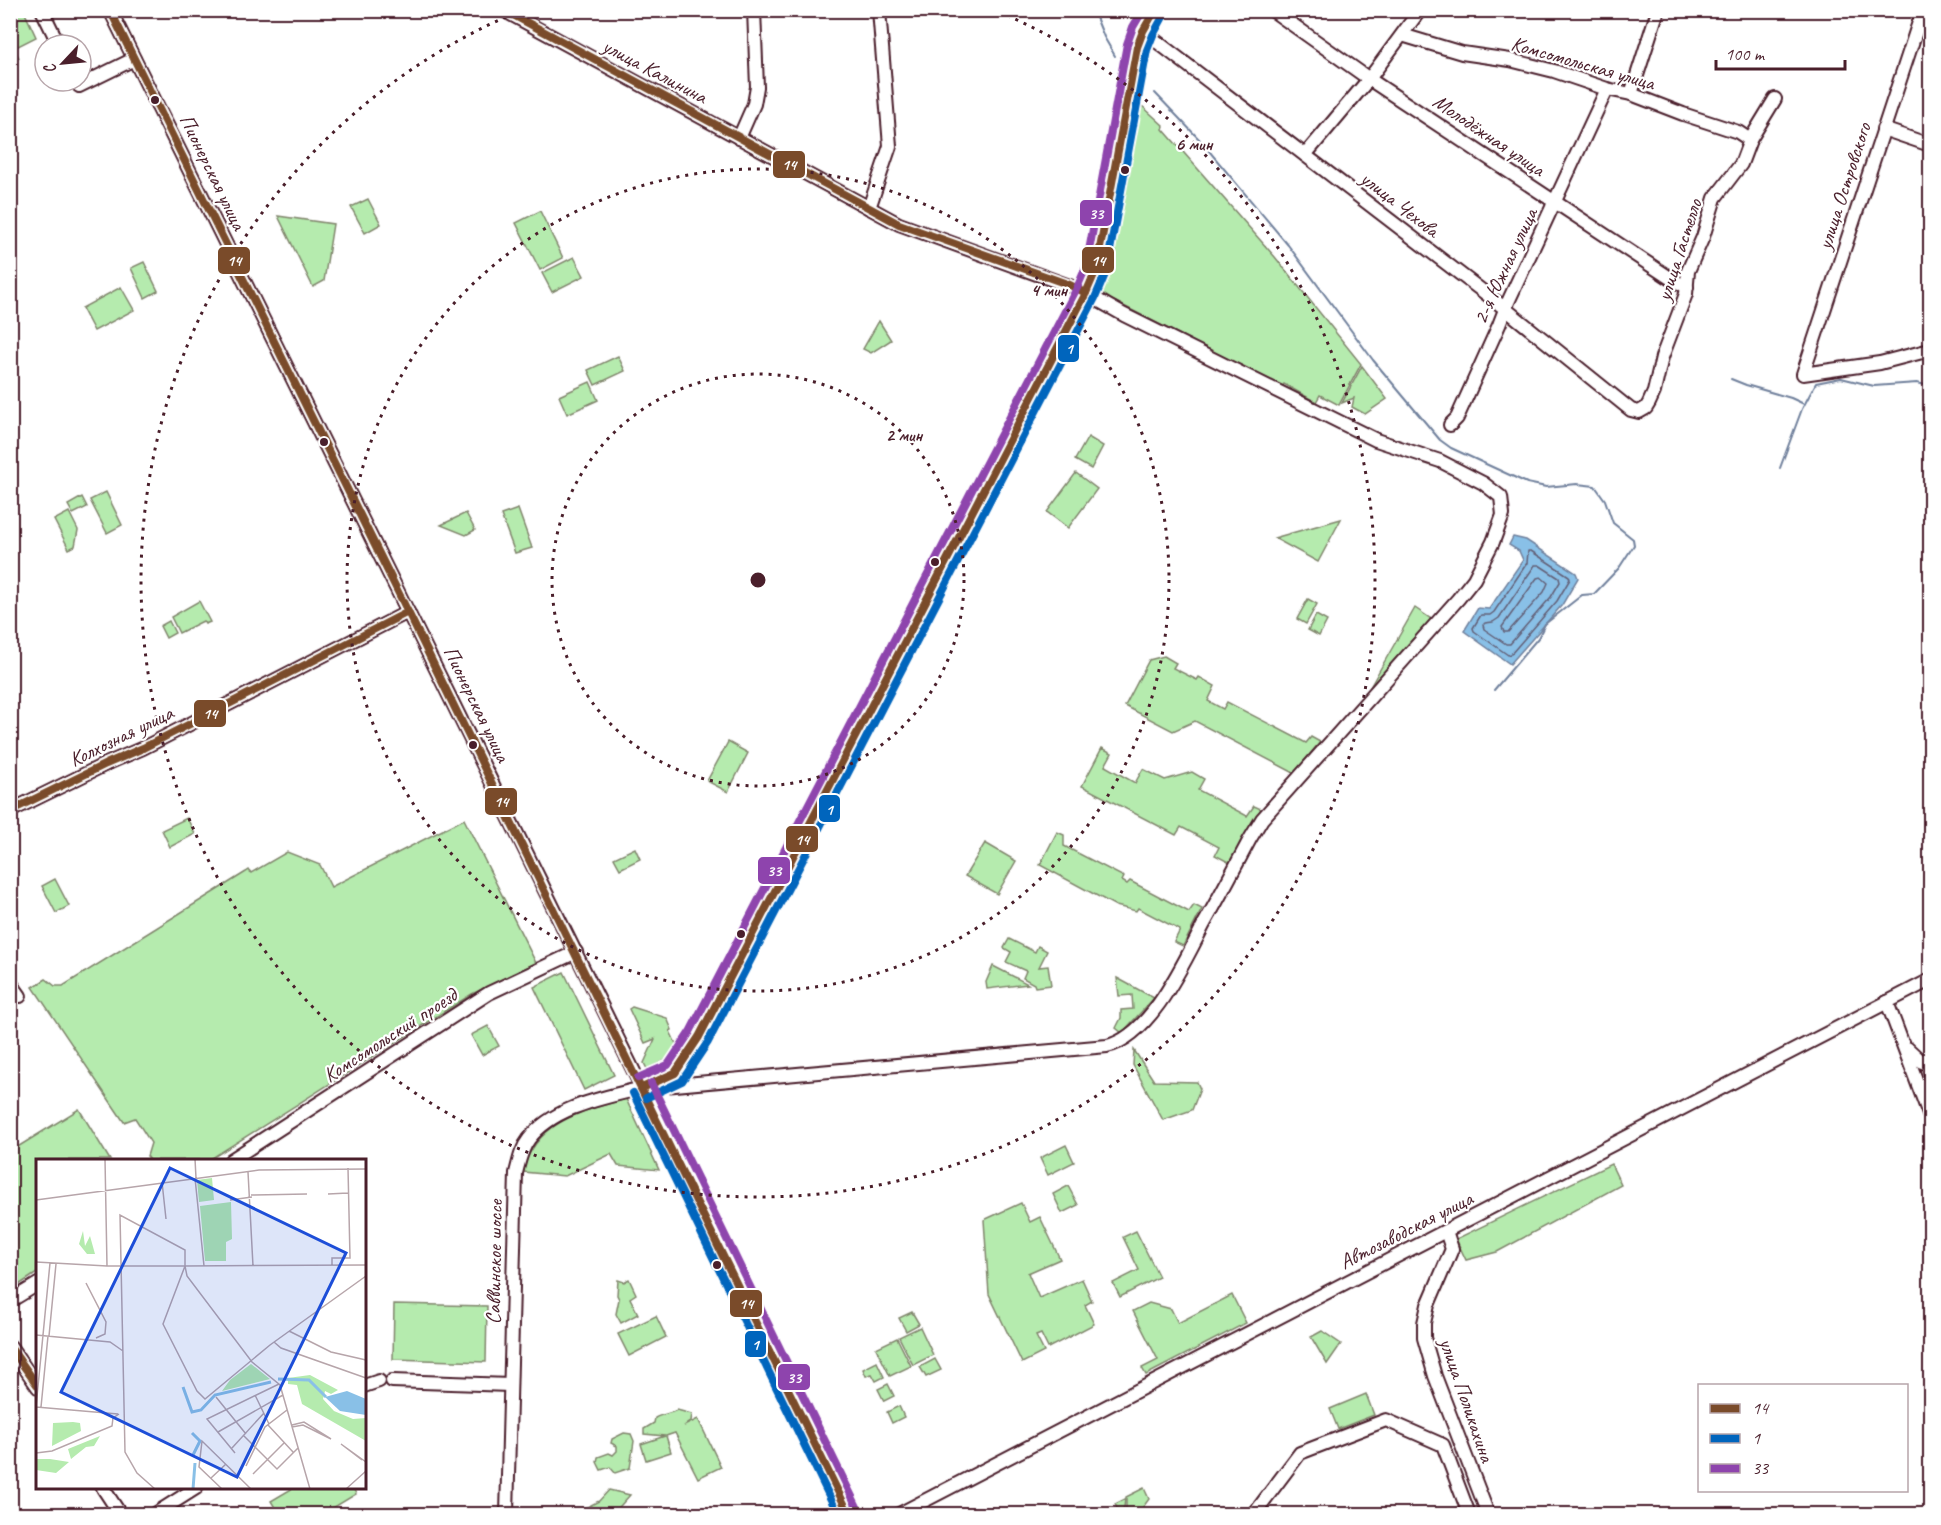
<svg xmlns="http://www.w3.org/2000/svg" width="1941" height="1525" font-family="Caveat,sans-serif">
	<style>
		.green { fill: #b5ebae; stroke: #80856c; stroke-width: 1.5 }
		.water { fill: #89c0e7; stroke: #70809c; stroke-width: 1.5 }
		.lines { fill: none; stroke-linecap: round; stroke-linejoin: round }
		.shore { stroke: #635f76; stroke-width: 1.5 }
		.stream { stroke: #70809c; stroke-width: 2 }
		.minor-casing { stroke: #4a1f2b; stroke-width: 16 }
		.major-casing { stroke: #4a1f2b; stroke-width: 20 }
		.minor { stroke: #fff; stroke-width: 12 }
		.major { stroke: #fae180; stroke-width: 15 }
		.bus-1-casing { stroke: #fff; stroke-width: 12 }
		.bus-2-casing { stroke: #fff; stroke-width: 12 }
		.bus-3-casing { stroke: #fff; stroke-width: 12 }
		.bus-1 { stroke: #7a4b2a; stroke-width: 8 }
		.bus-2 { stroke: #0065bd; stroke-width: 8 }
		.bus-3 { stroke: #8e44ad; stroke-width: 8 }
		.ring { fill: none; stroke: #4a1f2b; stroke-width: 3; stroke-dasharray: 3 6 }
		.bus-dot { fill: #4a1f2b; stroke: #fff; stroke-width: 2 }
		.labels { text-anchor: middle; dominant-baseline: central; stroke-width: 4.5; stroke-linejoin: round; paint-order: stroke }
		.street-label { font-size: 21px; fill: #4a1f2b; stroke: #fff }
		.inset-river { fill: none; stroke: #89c0e7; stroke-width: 3 }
		.inset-road { fill: none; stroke: #b7a5aa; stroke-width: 1.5 }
		.view { fill: #1d4ed8; fill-opacity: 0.15; stroke: #1d4ed8; stroke-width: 3 }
		.inset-edge { fill: none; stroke: #4a1f2b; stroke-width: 3 }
		.centre { fill: #4a1f2b; stroke: #fff; stroke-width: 3 }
		.ring-label { font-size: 18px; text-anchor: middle; font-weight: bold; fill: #4a1f2b; stroke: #fff; stroke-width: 4.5; stroke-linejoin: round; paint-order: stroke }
		.line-badge { stroke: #fff; stroke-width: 2 }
		.badge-label { font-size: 16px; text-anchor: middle; font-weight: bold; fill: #fff }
	</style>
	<rect width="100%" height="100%" fill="#fff"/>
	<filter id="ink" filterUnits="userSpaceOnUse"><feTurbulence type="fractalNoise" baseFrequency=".0167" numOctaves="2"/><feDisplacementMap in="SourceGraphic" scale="12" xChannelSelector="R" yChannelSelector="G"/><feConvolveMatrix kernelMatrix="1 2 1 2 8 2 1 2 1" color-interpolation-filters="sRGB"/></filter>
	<g filter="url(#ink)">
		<g class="green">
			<polygon points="11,10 24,11 36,37 14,48 19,58 11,62"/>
			<polygon points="1141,105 1164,126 1163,129 1275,257 1361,364 1339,405 1320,395 1316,402 1284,384 1282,387 1112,300 1101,292 1105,287 1128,180"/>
			<polygon points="368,199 381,224 365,233 351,207"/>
			<polygon points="540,211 563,258 540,270 516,223"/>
			<polygon points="278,216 333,224 324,281 313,287"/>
			<polygon points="574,257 584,276 552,292 542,273"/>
			<polygon points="144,262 158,291 145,298 131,268"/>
			<polygon points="121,287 134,310 94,331 82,308"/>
			<polygon points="879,321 891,340 871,353 863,349"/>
			<polygon points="618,356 625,371 595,385 588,370"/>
			<polygon points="1362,366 1387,399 1365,414 1352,407 1354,398 1342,403"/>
			<polygon points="590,382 598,400 567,414 559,396"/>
			<polygon points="1088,437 1103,446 1091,469 1075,460"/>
			<polygon points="1076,473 1097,489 1068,528 1047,512"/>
			<polygon points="106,492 122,525 107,533 90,500"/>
			<polygon points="82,497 87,507 73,514 68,505"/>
			<polygon points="518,509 532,548 515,553 501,515"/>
			<polygon points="69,512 78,530 75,546 69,549 54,520"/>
			<polygon points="466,513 475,530 466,535 441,525"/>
			<polygon points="1341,519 1318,562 1274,538"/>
			<polygon points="1308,599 1317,604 1306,624 1297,619"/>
			<polygon points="199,601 210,622 205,624 203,621 179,633 171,617"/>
			<polygon points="1415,608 1431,619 1370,687"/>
			<polygon points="1316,615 1327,621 1319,636 1308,630"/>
			<polygon points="169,621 175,633 166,638 160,626"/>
			<polygon points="1164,656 1176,663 1173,668 1197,680 1199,677 1215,686 1208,701 1223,709 1227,702 1306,743 1311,737 1320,742 1294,773 1195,721 1173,731 1125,706 1149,660"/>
			<polygon points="728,742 748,753 728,792 707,781"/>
			<polygon points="1102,748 1112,753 1105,766 1135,783 1143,769 1165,780 1192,772 1204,779 1198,790 1247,816 1254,806 1261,809 1230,863 1215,855 1219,847 1181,827 1176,835 1082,786"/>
			<polygon points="187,818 195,834 170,847 162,830"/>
			<polygon points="464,819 536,963 472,994 209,1160 150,1160 147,1156 151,1143 135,1118 124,1122 33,987 46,979 55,986 63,986 246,872 249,870 251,873 287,852 320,865 331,887"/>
			<polygon points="1057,832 1064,835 1064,846 1124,877 1122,881 1127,884 1130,881 1189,912 1194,905 1202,909 1183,946 1174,942 1180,930 1138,908 1136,911 1116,906 1040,865"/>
			<polygon points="985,843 1016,861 997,894 965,876"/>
			<polygon points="635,848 640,859 620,869 614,858"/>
			<polygon points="55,879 69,906 56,913 42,886"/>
			<polygon points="1009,939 1035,952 1038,946 1047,951 1039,967 1048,966 1051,985 1035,987 1034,984 1023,978 1026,971 1006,962 1011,952 1004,948"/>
			<polygon points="993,966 1028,984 987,989 986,982"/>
			<polygon points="564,972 614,1075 584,1090 534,987"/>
			<polygon points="1117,978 1154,998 1122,1033 1116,1028 1121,1018 1121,1010 1133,1009 1132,995 1119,996"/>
			<polygon points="632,1007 667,1018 672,1030 670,1031 677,1046 670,1058 647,1069 644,1063 655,1039 645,1043 629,1009"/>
			<polygon points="488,1026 499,1046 482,1055 471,1035"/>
			<polygon points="1134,1050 1154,1081 1197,1082 1200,1089 1192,1110 1163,1120 1133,1065"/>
			<path d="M626,1099L659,1170L618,1166L611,1154L565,1176L523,1172C534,1122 582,1111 626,1099Z"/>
			<polygon points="79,1109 110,1160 38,1160 37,1273 11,1290 11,1151"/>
			<polygon points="1066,1145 1074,1162 1048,1175 1040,1158"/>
			<polygon points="1611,1164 1621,1185 1497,1252 1466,1260 1456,1239"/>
			<polygon points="1068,1186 1078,1205 1062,1213 1053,1194"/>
			<polygon points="1021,1203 1030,1222 1040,1217 1060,1259 1028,1273 1039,1298 1082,1279 1092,1301 1085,1305 1094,1324 1048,1348 1041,1334 1036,1336 1044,1352 1022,1363 989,1294 984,1220"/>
			<polygon points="1136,1231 1159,1277 1120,1297 1113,1283 1139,1270 1123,1237"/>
			<polygon points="629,1279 636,1294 630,1298 638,1314 621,1323 616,1314 619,1299 617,1295 618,1280 624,1282"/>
			<polygon points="1232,1295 1246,1323 1146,1375 1142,1368 1158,1360 1133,1311 1149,1303 1171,1309 1178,1323"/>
			<polygon points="394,1304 487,1306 486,1362 393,1359"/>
			<polygon points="912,1312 919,1324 906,1331 899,1318"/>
			<polygon points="656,1316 666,1337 629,1356 618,1334"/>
			<polygon points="920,1327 933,1355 913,1365 899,1337"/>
			<polygon points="1322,1331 1341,1344 1327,1364 1311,1337"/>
			<polygon points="897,1338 911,1366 890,1376 876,1348"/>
			<polygon points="935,1359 941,1370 926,1377 920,1367"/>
			<polygon points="877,1362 884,1377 876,1381 872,1374 866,1376 863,1369"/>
			<polygon points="888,1384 894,1396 884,1401 878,1389"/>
			<polygon points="1366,1394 1374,1415 1338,1429 1330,1409"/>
			<polygon points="899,1406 904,1417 892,1423 887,1412"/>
			<path d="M677,1410L692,1414L691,1421L684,1426L698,1419L721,1467L698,1478L675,1433L666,1436L671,1452L646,1460L641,1444L665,1436L644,1434V1429L654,1423L655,1418C662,1414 669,1414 677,1410Z"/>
			<polygon points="624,1433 631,1434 634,1441 630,1468 615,1473 610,1467 601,1470 597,1462 598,1457 609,1453 613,1455 617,1451 617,1446 611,1443 612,1439"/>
			<polygon points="293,1488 353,1488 356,1494 323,1514 279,1514 271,1501"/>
			<polygon points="1144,1488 1149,1499 1138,1514 1121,1514 1126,1508 1126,1497"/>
			<polygon points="609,1490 630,1495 613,1514 590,1514 587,1507 599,1501"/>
			<polygon points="1125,1499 1124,1507 1120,1514 1101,1514 1098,1512 1103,1510 1106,1514 1117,1508 1115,1504"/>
		</g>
		<polygon class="water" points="1513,537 1526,540 1576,573 1578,578 1562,605 1510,664 1464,631 1478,608 1489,609 1523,560 1519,551 1509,545"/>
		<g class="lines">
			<g class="shore">
				<polygon points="1528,551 1531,551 1569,576 1570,579 1557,601 1511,654 1508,655 1474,631 1473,628 1481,615 1490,615 1494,612 1527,563"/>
				<polygon points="1539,565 1559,578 1560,582 1551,597 1510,644 1506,644 1484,629 1483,625 1485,623 1493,622 1499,618 1535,565"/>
				<polygon points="1541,577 1548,583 1544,592 1508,632 1504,632 1502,627 1537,578"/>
			</g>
			<g class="stream">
				<polyline points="1093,10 1104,37 1115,56"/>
				<polyline points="1155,93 1199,139 1288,245 1373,360 1440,440 1451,448 1527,483 1546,487 1577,484 1595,486 1605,500 1613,523 1633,539 1634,545 1619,568 1594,594 1582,595 1545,624 1538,638 1494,690"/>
				<polyline points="1731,379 1746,385 1791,398 1804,404"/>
				<polyline points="1780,468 1802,409 1816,383 1841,378 1874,386 1917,383 1930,386"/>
			</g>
			<g class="minor-casing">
				<g id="minor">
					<polyline points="42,10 59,45"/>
					<polyline points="110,10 408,612 642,1088"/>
					<path d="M503,10L899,224L1078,289L1124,315L1376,440L1440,461L1483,483L1501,497L1503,515L1493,542L1474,579L1458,599L1262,819L1250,839C1235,867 1220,896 1204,924C1184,962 1151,1036 1107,1046L642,1088C604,1098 554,1106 529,1139C521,1149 519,1162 516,1173L507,1514"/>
					<polyline points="1272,10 1372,81 1673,280 1687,287"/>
					<polyline points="1923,10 1803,374 1880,363 1930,350"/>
					<polyline points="1143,31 1498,303 1626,406 1631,410 1639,412 1646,408 1649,403 1654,392 1662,357 1686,294 1688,271 1703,237 1715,198 1741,164 1750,140 1775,99"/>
					<polyline points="1402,35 1462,53 1510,60 1554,71 1607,89 1631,94 1683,114 1738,132 1750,140"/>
					<polyline points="76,81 79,86 134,59"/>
					<polyline points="1631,94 1658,10"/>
					<polyline points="1883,129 1930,145"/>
					<polyline points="739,138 754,104 757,87 754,10"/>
					<polyline points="1305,155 1369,79 1420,10"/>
					<polyline points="869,208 890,146 879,10"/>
					<polyline points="1450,425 1457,418 1499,325 1508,302 1607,89"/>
					<polyline points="10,811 106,764 143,748 408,612"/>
					<polyline points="10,982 20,996"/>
					<polyline points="1887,1002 1930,1117"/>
					<polyline points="1907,1048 1922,1062 1930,1065"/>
					<polyline points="231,1160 489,993 576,952"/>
					<polyline points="1446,1231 1452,1249 1428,1305 1424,1323 1424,1338 1435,1376 1488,1514"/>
					<polyline points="10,1301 38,1284"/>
					<polyline points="10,1346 38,1387"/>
					<polyline points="392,1381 510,1385"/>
					<polyline points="364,1386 379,1381"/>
					<polyline points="103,1488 120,1514"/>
					<polyline points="155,1514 196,1488"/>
					<polyline points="899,1514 1930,980"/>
					<polyline points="1254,1514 1300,1453 1386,1420 1443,1445 1469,1514"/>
				</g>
			</g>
			<g class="major-casing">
				<polyline id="major" points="849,1514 642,1088 675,1073 699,1037 1086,293 1096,270 1137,47 1143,31 1155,10"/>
			</g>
			<use href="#minor" class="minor"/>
			<use href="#major" class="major"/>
			<g class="bus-1-casing">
				<g id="bus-1">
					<polyline points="110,10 408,612 849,1514"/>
					<polyline points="504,10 899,224 1070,285 1086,293"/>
					<polyline points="10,811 106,764 143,748 408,612"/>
					<polyline points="642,1088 675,1073 699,1037 1086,293 1096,270 1137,47 1143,31 1155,10"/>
					<polyline points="10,1347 38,1386"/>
				</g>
			</g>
			<g class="bus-2-casing">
				<g id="bus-2">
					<polyline points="633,1093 838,1514"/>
					<polyline points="646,1098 682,1081 708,1042 1095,298 1106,272 1147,50 1153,35 1164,15"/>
				</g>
			</g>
			<g class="bus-3-casing">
				<g id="bus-3">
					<polyline points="638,1078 668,1065 690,1032 1077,288 1086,267 1127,44 1133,27 1143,10"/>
					<polyline points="651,1083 858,1509"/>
				</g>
			</g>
			<use href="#bus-1" class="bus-1"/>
			<use href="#bus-2" class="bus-2"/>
			<use href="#bus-3" class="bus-3"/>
		</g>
	</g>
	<g class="ring">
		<circle cx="758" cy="580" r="206"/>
		<circle cx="758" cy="580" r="411"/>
		<path d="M999 12A617 617 0 1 1 517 12"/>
	</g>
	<g class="bus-dot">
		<circle cx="155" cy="100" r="5"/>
		<circle cx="1125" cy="170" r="5"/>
		<circle cx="324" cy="442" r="5"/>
		<circle cx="935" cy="562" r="5"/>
		<circle cx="473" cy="745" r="5"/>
		<circle cx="741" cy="934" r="5"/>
		<circle cx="717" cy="1265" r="5"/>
	</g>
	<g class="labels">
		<g class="street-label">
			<text transform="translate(1583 63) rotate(16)">Комсомольская улица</text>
			<text transform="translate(655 71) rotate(28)">улица Калинина</text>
			<text transform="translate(1489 135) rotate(34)">Молодёжная улица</text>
			<text transform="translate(213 172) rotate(64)">Пионерская улица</text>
			<text transform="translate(1844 186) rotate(-72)">улица Островского</text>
			<text transform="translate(1400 204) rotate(38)">улица Чехова</text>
			<text transform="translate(1679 250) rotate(-72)">улица Гастелло</text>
			<text transform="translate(1505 266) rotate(-65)">2-я Южная улица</text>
			<text transform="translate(477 704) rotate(64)">Пионерская улица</text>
			<text transform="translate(121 736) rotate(-26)">Колхозная улица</text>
			<text transform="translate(390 1035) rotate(-33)">Комсомольский проезд</text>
			<text transform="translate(1406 1230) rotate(-27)">Автозаводская улица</text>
			<text transform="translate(494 1262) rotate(-89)">Саввинское шоссе</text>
			<text transform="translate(1467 1400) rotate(71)">улица Поликахина</text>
		</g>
	</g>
	<g transform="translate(36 1159)">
		<rect width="330" height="330" fill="#fff"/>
		<path d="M176,19L178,41L163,43L161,21ZM195,43L196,80L190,83V102H169L164,47ZM47,72L49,87L54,77L59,95H51L43,85ZM215,205L234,220L186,232L194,221ZM274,216L302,231L295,235L289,232L287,240L298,252L317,260L330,259V282L266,245L261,226L252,225V219ZM37,263L44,264L45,272L16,287L17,264ZM64,277L58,287L50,288L35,300L32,290ZM0,300H14L33,303L20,314L0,311Z" fill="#b5ebae"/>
		<path d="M311,232L330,240V256L304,252L289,238Z" fill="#89c0e7"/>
		<path class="inset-river" d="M242,220L273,221L290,238M147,228L156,253L165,251L179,236L235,223M156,274L164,282L157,296M157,330L159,304"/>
		<path class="inset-road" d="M69,0L71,107H149L151,117L216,203L244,226L274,330M159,0L160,19M212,13L217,107M159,19L168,107M126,23L130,60M292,35L312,34M215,36L271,35M0,41L223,11L330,10M194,41L216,38M0,103L71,107M149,107L330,106M296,107V99H314L312,9M50,124L70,163L69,175L60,179M253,172L295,193L330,201M0,176L74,183L87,192M13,177L20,105M238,183L245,189L330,219M219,236L233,265M180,238L210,275M0,248L14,104M0,248L82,255M5,248L12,177M232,266L257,293M256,266L268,263L295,280L267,266L256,268M182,273L247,236M208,277L241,310L262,289M196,289L228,254M0,294L16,292L76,267L77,259L83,255M199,294L171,260L243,225M326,301L305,285L330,303M210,307L229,268L251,251M217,315L248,284M175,319L190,305M119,330L101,314L89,293L84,56L149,91V107L127,165L161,232L169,240L234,186L330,117M186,330L163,308L166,282L215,330M310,330L330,312"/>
		<path class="view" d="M134,9L310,94L201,318L25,233Z"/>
		<rect width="330" height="330" class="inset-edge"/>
	</g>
	<circle cx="758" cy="580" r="9" class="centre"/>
	<g class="ring-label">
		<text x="1194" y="150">6 мин</text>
		<text x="1049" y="296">4 мин</text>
		<text x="904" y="441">2 мин</text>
	</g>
	<g class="line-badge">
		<rect x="772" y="150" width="34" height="29" rx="6" fill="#7a4b2a"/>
		<rect x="1079" y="199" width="34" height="28" rx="6" fill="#8e44ad"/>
		<rect x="1081" y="246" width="34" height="28" rx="6" fill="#7a4b2a"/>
		<rect x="217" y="246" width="34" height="29" rx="6" fill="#7a4b2a"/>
		<rect x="1057" y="334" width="23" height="29" rx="6" fill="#0065bd"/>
		<rect x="193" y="699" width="34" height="29" rx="6" fill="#7a4b2a"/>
		<rect x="484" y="787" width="34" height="29" rx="6" fill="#7a4b2a"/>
		<rect x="818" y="794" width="23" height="29" rx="6" fill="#0065bd"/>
		<rect x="785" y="825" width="34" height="28" rx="6" fill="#7a4b2a"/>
		<rect x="757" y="856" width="34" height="29" rx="6" fill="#8e44ad"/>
		<rect x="729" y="1289" width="34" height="29" rx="6" fill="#7a4b2a"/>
		<rect x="744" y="1330" width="23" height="28" rx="6" fill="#0065bd"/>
		<rect x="777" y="1363" width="34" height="28" rx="6" fill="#8e44ad"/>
	</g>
	<g class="badge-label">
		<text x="789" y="170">14</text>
		<text x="1096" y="219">33</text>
		<text x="1098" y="266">14</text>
		<text x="234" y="266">14</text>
		<text x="1069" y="354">1</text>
		<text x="210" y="719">14</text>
		<text x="501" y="807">14</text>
		<text x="829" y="815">1</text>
		<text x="802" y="845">14</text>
		<text x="774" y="876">33</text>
		<text x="746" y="1309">14</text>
		<text x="755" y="1350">1</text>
		<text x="794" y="1383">33</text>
	</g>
	<rect width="1941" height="1525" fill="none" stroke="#fff" stroke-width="36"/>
	<rect x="18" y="18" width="1905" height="1489" fill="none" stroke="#4a1f2b" stroke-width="2" filter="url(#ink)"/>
	<rect x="1698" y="1384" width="210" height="108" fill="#ffffff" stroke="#b7a5aa" stroke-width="1.5"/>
	<rect x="1710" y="1404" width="30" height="9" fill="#7a4b2a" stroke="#b7a5aa" stroke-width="1.5"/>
	<text x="1752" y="1414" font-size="18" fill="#4a1f2b">14</text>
	<rect x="1710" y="1434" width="30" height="9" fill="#0065bd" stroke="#b7a5aa" stroke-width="1.5"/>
	<text x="1752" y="1444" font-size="18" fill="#4a1f2b">1</text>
	<rect x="1710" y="1464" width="30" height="9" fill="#8e44ad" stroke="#b7a5aa" stroke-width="1.5"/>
	<text x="1752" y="1474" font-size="18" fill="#4a1f2b">33</text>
	<g transform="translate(63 63) rotate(244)"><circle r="28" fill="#ffffff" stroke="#b7a5aa" stroke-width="1.5"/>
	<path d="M0-4.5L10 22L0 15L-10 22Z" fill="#4a1f2b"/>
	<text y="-9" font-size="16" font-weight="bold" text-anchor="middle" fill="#4a1f2b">С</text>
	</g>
	<path d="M1716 60v9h129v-9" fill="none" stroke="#4a1f2b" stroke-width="3"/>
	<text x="1725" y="60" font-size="18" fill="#4a1f2b" stroke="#ffffff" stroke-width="4.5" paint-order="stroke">100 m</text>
</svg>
